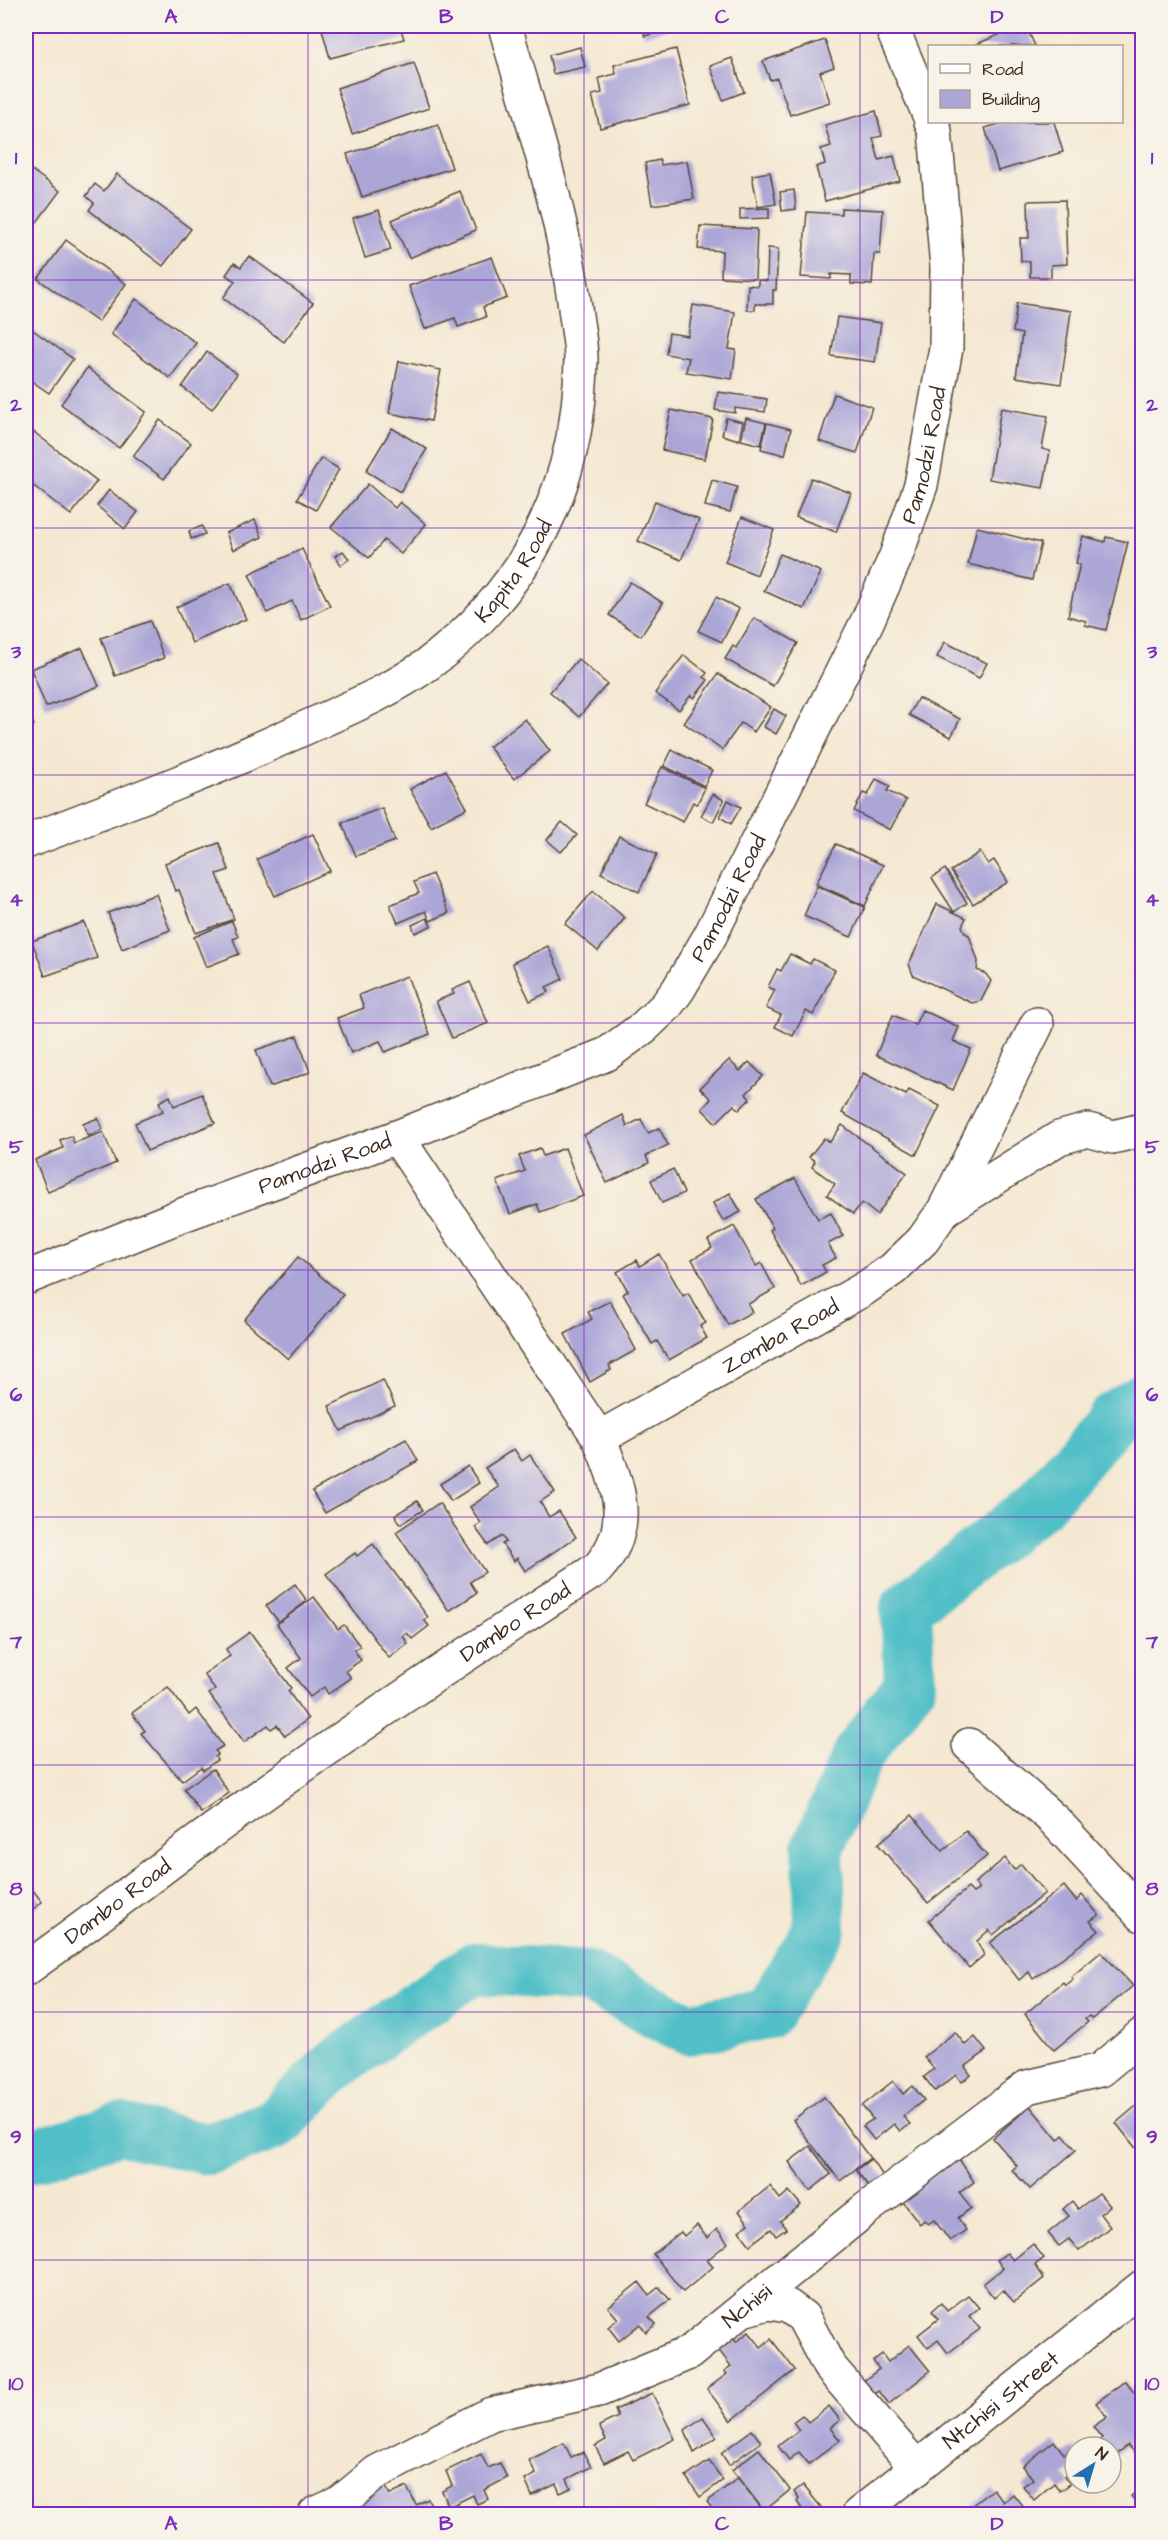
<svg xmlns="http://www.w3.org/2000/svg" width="1168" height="2540" font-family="'Architects Daughter',sans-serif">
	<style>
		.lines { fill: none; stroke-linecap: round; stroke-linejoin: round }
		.river { stroke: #51bfc7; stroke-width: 52 }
		.building { fill: #aca6d7 }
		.minor-casing { stroke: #574639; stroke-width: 36 }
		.minor { stroke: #fff; stroke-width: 33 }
		.grid { fill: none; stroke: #7b2cbf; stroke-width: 1.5; stroke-opacity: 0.55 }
		.labels { text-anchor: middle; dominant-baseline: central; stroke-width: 6; stroke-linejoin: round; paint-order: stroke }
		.street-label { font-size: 22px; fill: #3b2a1e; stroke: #f7f3e8 }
		.neatline { fill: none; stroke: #7b2cbf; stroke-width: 2 }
		.grid-label { font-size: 20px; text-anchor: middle; font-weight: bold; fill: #7b2cbf }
	</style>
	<rect width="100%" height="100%" fill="#f7f3e8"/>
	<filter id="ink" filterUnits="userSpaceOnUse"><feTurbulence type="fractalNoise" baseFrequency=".0167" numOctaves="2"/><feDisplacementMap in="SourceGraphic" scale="12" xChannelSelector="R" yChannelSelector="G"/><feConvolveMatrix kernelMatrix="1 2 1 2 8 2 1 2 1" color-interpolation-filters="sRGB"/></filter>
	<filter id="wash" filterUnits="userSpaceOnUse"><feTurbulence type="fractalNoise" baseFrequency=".008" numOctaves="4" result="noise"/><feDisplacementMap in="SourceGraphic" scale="24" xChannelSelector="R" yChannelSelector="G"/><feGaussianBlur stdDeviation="1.35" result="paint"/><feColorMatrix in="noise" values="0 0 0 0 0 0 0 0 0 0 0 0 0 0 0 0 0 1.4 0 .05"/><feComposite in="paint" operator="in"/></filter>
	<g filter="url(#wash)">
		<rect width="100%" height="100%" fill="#f4e8d2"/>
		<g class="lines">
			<polyline class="river" points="26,2158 119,2129 207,2149 276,2124 336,2064 474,1968 587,1977 688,2029 768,2013 820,1928 818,1847 858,1754 910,1685 906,1608 1039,1505 1113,1418 1142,1400"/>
		</g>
		<g id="blocks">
			<g class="building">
				<polygon points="321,26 400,26 404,39 330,58"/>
				<polygon points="641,26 666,26 667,29 645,36"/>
				<polygon points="1020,26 1026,26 1035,46 972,46"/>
				<polygon points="825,40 834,67 820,72 830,102 790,115 777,78 770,80 763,61"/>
				<polygon points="580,47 585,67 553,74 549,55"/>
				<polygon points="676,49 690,105 600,128 592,95 602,93 599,78 616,74 614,65"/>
				<polygon points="732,58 744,92 723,100 710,66"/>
				<polygon points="414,63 429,108 352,134 337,88"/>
				<polygon points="876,111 882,136 873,138 879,160 894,156 900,181 825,201 816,167 825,164 821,149 831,146 825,125"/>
				<polygon points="1006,122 1054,122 1063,152 998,171 985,128"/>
				<polygon points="438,125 452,168 362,197 347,154"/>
				<polygon points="660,160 661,165 687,161 694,199 652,205 645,163"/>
				<polygon points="26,166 60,191 34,226 26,220"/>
				<polygon points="770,172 776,204 758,207 752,175"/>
				<polygon points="117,174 191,229 163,266 89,210 94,203 86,196 95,184 104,191"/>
				<polygon points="794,190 796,209 782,211 780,192"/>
				<polygon points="460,191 476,230 409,258 392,220"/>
				<polygon points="1065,200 1067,264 1051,265 1051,277 1030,277 1030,262 1021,261 1020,238 1029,238 1028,201"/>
				<polygon points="769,208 769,218 740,219 740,209"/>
				<polygon points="841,208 883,210 880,254 874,254 872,285 851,284 851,275 831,274 831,279 801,277 807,212 841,214"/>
				<polygon points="379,210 391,250 365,258 353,218"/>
				<polygon points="700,226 757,229 755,279 721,277 722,251 698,249"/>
				<polygon points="66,240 126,284 98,322 38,279"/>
				<polygon points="768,248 778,249 776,290 773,290 773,304 755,304 755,310 747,310 748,285 758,286 758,280 767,281"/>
				<polygon points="249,256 313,303 284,342 223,298 235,281 226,275 234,263 241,267"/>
				<polygon points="492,257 507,298 483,307 486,317 458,327 455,318 425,329 409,286"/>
				<polygon points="136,299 196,343 170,378 111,334"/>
				<polygon points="1017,303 1071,311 1061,384 1016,377 1022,334 1013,332"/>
				<polygon points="693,305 735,312 729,349 736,350 732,379 686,372 689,358 666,354 669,333 688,336"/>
				<polygon points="837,317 881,323 875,362 831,356"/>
				<polygon points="26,325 73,359 49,393 26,377"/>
				<polygon points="207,352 237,374 212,409 182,387"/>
				<polygon points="399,361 441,370 431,421 389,413"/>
				<polygon points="87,368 146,412 119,448 61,404"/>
				<polygon points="718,392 767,399 765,412 735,408 735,413 715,410"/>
				<polygon points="834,394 872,407 857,453 819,441"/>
				<polygon points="1001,408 1048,416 1042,449 1050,451 1043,488 989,479"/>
				<polygon points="671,410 713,419 705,459 662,450"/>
				<polygon points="726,418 743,422 739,440 722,435"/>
				<polygon points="746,418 766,423 761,445 741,440"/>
				<polygon points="160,420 191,443 164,479 133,456"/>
				<polygon points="767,423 791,429 785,455 761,449"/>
				<polygon points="26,426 97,481 71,515 26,480"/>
				<polygon points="392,428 427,449 400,492 366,471"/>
				<polygon points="321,458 339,469 316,510 297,499"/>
				<polygon points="811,478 851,493 836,532 796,517"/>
				<polygon points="712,480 737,487 730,512 705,506"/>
				<polygon points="368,484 395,508 400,502 426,524 401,554 384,540 369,558 331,527"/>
				<polygon points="109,490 138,512 125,529 97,506"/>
				<polygon points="655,501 699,520 681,560 638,541"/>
				<polygon points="742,517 774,530 757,575 725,562"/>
				<polygon points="255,520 262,537 233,550 226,533"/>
				<polygon points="202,526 205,534 191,539 189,531"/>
				<polygon points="977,527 1041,543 1032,580 968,564"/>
				<polygon points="1083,536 1105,542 1106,537 1128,542 1106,630 1085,625 1086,621 1068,616 1080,564 1076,563"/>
				<polygon points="302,549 330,606 301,620 292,601 267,613 249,574"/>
				<polygon points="343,551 349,559 341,565 335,556"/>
				<polygon points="780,554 821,572 804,609 764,591"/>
				<polygon points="630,582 663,603 641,636 609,615"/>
				<polygon points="230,583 246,619 192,643 176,607"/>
				<polygon points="716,597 739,609 722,642 698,631"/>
				<polygon points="754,618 798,643 773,686 725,659 733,646 736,648"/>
				<polygon points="150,621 164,658 115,676 101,638"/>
				<polygon points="945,642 987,663 979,678 937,657"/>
				<polygon points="82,648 99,686 46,707 31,669"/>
				<polygon points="684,655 707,673 704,677 708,680 694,698 691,695 679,710 655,693"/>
				<polygon points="578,659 607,684 579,717 550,692"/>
				<polygon points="718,674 771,707 754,732 741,723 722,750 684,723"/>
				<polygon points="918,698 960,719 951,737 909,715"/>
				<polygon points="26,705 34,725 26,729"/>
				<polygon points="774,709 786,716 776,734 764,727"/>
				<polygon points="525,719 550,751 514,779 489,747"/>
				<polygon points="672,750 712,770 704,786 664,766"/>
				<polygon points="662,767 705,788 697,804 693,802 683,822 644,803"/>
				<polygon points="446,770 467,808 431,827 410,789"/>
				<polygon points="876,779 890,786 887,791 906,800 890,830 854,811 863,793 868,795"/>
				<polygon points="713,794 724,800 713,822 701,816"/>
				<polygon points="728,800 741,807 731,824 720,817"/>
				<polygon points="382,808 395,841 356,856 342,823"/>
				<polygon points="562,822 577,835 561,852 547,840"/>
				<polygon points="313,834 330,871 275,896 257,859"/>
				<polygon points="619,836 657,854 639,892 601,873"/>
				<polygon points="219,843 229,870 217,874 234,919 196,933 179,890 175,891 165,863"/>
				<polygon points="836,844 883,865 865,906 816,884"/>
				<polygon points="980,852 988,864 994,860 1008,882 973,904 951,871"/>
				<polygon points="945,869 967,903 954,912 932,878"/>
				<polygon points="432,874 449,913 430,921 426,911 398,923 390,905 419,893 414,882"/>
				<polygon points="817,886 865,907 851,937 804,916"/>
				<polygon points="593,891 625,918 598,951 565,924"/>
				<polygon points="156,894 170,930 122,949 108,913"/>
				<polygon points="937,904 966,918 962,926 965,933 969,935 978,961 977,970 986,974 991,981 981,1001 972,1003 913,975 909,964"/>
				<polygon points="427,918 431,926 415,933 412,925"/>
				<polygon points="232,921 238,937 233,939 239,954 206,967 194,937"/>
				<polygon points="84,922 97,958 45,976 32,941"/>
				<polygon points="548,946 563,979 546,987 549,992 530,1001 512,963"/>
				<polygon points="790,954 810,964 813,959 835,970 813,1015 806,1011 793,1036 775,1027 781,1015 766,1008 775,990 768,987 777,969 781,971"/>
				<polygon points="407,976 430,1034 385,1052 380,1041 351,1053 337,1018 364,1008 359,995"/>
				<polygon points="470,982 488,1023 452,1038 436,1001 454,994 452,990"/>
				<polygon points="922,1010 959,1027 953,1041 971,1049 953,1090 876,1055 893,1015 915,1025"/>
				<polygon points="297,1036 310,1072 270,1087 256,1050"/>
				<polygon points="729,1060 740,1071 749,1062 763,1076 746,1094 750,1099 739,1110 734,1105 716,1123 702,1109 711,1099 700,1088"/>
				<polygon points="863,1073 906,1095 909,1090 940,1106 916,1155 842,1113"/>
				<polygon points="202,1094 215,1123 147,1151 135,1123 163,1111 159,1102 170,1096 174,1106"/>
				<polygon points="623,1115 627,1126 641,1119 648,1133 659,1128 668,1145 646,1156 649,1163 607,1183 584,1135"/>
				<polygon points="98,1118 103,1129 88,1136 83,1124"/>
				<polygon points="842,1125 907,1173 877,1215 862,1203 853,1214 827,1195 835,1184 812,1167 815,1161 809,1157 824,1138 830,1142"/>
				<polygon points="103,1132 116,1163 48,1192 35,1160 63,1148 60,1140 71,1136 74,1143"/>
				<polygon points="540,1148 543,1156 565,1148 583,1196 540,1212 537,1204 510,1214 497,1181 525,1171 519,1156"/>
				<polygon points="673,1169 684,1193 662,1203 651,1180"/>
				<polygon points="795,1178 818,1219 831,1213 843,1236 828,1244 836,1258 822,1265 826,1272 801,1286 770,1230 773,1228 756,1199"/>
				<polygon points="730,1193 741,1212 723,1221 713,1203"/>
				<polygon points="734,1226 756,1266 761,1263 775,1289 748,1304 752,1312 728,1325 692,1259 712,1248 708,1240"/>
				<polygon points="659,1254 683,1296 688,1293 706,1323 700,1326 707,1338 669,1360 657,1341 652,1344 623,1294 628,1291 617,1272 637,1260 640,1266"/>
				<polygon points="298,1257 343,1295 288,1359 244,1320"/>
				<polygon points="610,1301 636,1350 609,1365 611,1370 590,1382 565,1334 592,1319 588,1312"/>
				<polygon points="383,1380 395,1406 341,1431 329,1406"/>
				<polygon points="406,1439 418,1461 325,1513 312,1491"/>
				<polygon points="514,1449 522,1461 530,1455 555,1492 540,1502 549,1517 559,1511 576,1537 525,1571 517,1558 514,1561 502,1544 506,1542 502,1536 488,1545 475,1527 481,1523 470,1507 499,1487 485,1468"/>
				<polygon points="468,1466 479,1483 451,1501 440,1484"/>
				<polygon points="417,1501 423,1510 401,1524 395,1515"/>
				<polygon points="439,1503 485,1572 470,1582 477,1593 449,1611 396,1532"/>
				<polygon points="373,1544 428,1617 424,1620 429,1626 412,1639 407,1633 403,1636 408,1644 389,1658 326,1574 355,1553 357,1556"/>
				<polygon points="295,1584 307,1601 279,1622 266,1606"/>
				<polygon points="314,1597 338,1629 344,1625 360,1646 354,1650 361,1660 346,1671 351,1678 328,1694 324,1687 310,1697 288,1668 301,1658 277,1624"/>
				<polygon points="250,1632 291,1688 288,1691 308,1719 285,1736 277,1725 271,1729 268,1725 244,1742 209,1694 215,1690 204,1674 230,1656 226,1649"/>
				<polygon points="168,1687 189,1715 196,1709 223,1746 215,1751 218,1754 215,1757 217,1760 203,1770 201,1767 182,1781 141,1733 145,1731 132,1713"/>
				<polygon points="213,1769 229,1793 201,1813 184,1789"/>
				<polygon points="912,1815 943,1851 966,1831 987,1856 928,1903 878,1844"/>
				<polygon points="1005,1858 1014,1870 1021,1864 1045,1893 993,1935 989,1930 977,1941 984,1955 969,1968 929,1920 968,1888 973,1893 979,1889 975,1883"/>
				<polygon points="26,1881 42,1902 26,1915"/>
				<polygon points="1064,1886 1076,1901 1082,1895 1099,1915 1090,1921 1099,1931 1033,1979 1029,1972 1019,1980 990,1943"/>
				<polygon points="1101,1952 1133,1986 1092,2019 1089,2016 1085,2019 1088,2022 1054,2050 1025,2014 1063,1982 1065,1985 1073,1979 1071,1977"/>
				<polygon points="955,2032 965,2045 975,2037 986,2051 965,2067 971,2075 962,2082 956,2075 935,2091 924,2077 934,2069 924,2057"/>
				<polygon points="893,2081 903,2094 913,2086 924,2100 903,2116 910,2124 900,2131 894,2124 874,2140 863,2126 873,2119 862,2106"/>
				<polygon points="824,2097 870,2158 840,2181 793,2120"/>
				<polygon points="1142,2101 1142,2156 1116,2123"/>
				<polygon points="1030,2106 1058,2140 1063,2135 1076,2150 1030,2189 1012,2170 1017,2166 993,2138"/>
				<polygon points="810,2146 831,2174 810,2191 789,2162"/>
				<polygon points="954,2151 974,2182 959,2193 971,2208 958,2218 966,2230 950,2241 934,2220 928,2224 924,2220 920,2224 897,2194"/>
				<polygon points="871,2159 887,2181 873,2192 856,2170"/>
				<polygon points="770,2186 780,2199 789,2191 801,2205 780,2221 786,2229 776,2236 771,2229 750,2245 739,2231 749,2224 739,2211"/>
				<polygon points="1099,2193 1110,2206 1100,2214 1110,2227 1079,2251 1069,2239 1059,2246 1048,2233 1069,2216 1063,2209 1072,2201 1078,2209"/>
				<polygon points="697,2225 707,2238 717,2229 728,2243 707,2260 713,2267 683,2292 653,2254 681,2232 684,2236"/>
				<polygon points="1033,2244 1044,2258 1035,2265 1044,2278 1014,2302 1003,2290 994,2298 983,2284 1003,2268 997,2260 1007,2253 1013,2260"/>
				<polygon points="639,2282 649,2295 659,2287 670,2300 649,2317 656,2324 646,2332 640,2324 619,2341 608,2327 618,2319 608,2307"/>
				<polygon points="968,2295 979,2308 969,2316 980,2329 948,2353 938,2340 928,2348 918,2335 938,2319 932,2311 941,2303 947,2311"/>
				<polygon points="749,2332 761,2347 771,2339 795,2370 731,2421 707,2389 727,2374 724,2371 731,2366 714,2344 729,2333 736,2342"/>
				<polygon points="909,2345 930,2371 889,2404 879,2391 869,2398 858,2385 879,2369 873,2361 882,2354 888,2362"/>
				<polygon points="1125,2381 1142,2403 1142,2445 1134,2452 1128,2445 1111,2459 1111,2447 1093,2445 1102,2438 1093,2427 1107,2417 1096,2403"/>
				<polygon points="652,2393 675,2439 633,2460 628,2451 604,2463 595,2446 606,2440 599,2426 618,2417 615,2410"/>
				<polygon points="829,2406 840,2420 830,2428 840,2440 809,2464 799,2452 789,2460 778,2446 799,2430 793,2422 802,2415 808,2422"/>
				<polygon points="703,2417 717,2437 694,2453 685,2430"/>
				<polygon points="752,2430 761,2442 729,2465 721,2453"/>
				<polygon points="1054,2441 1064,2454 1074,2446 1075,2448 1075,2467 1064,2476 1070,2484 1060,2491 1054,2483 1034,2500 1023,2486 1033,2479 1023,2466"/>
				<polygon points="564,2443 571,2457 583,2452 591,2467 567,2479 571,2488 560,2493 556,2484 532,2496 525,2480 536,2474 529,2460"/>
				<polygon points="759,2449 790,2490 764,2511 732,2470"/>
				<polygon points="481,2454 488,2468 500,2463 507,2478 484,2490 488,2499 477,2504 473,2495 449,2507 442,2491 452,2486 446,2471"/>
				<polygon points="709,2461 723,2480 700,2497 686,2477"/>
				<polygon points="738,2478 766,2514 716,2514 707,2502"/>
				<polygon points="383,2481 390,2495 407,2487 416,2505 428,2499 436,2514 354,2514 349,2505"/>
				<polygon points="803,2485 821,2507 811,2514 806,2514 797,2502 799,2499 794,2492"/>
				<polygon points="1142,2487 1142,2509 1131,2496"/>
				<polygon points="993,2489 1003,2502 1013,2494 1024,2508 1016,2514 961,2514"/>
			</g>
		</g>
	</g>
	<g filter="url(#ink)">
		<use href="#blocks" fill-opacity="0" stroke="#574639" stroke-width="1.5"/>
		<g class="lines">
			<g class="minor-casing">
				<g id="minor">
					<polyline points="891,26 930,117"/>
					<path id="s1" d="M26,842C116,807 208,773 296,732C340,712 388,693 428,664C528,590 580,483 581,359C581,343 577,325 575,308C563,212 531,119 505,26"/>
					<polyline points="944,1210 1059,1138 1088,1130 1113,1137 1142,1130"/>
					<path id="s2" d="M26,1278L185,1214L397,1137L607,1054L644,1027L666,1006L678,990L710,936L867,622L896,556L921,485L946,348L947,267L935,131L931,122"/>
					<path id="s3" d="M599,1438L864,1289L893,1269L923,1240L944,1210L1037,1024"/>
					<polyline points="969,1745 1054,1820 1142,1915"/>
					<path id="s4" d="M26,1969C83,1929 138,1886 194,1844C325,1748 460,1657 597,1569C636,1527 618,1485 599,1438L397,1137"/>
					<polyline points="746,2309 768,2303 788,2306 803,2317 829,2366 917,2468"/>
					<path id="s5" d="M315,2514L341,2502L377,2472L491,2414L599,2390L689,2353L866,2209L1027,2087L1100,2070L1142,2035"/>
					<path id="s6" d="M859,2514L1142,2287"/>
				</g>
			</g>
			<use href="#minor" class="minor"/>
		</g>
	</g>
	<path class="grid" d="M308,26V2514M584,26V2514M860,26V2514M26,280H1142M26,528H1142M26,775H1142M26,1023H1142M26,1270H1142M26,1517H1142M26,1765H1142M26,2012H1142M26,2260H1142"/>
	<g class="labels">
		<g class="street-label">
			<text stroke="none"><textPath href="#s2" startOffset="1310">Pamodzi Road</textPath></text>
			<text stroke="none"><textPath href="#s1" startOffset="568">Kapita Road</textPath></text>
			<text stroke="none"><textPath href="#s2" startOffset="824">Pamodzi Road</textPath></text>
			<text stroke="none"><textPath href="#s2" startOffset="320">Pamodzi Road</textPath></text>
			<text stroke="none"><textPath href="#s3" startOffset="208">Zomba Road</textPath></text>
			<text stroke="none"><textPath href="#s4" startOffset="600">Dambo Road</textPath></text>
			<text stroke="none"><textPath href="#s4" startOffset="114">Dambo Road</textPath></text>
			<text stroke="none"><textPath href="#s5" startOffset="486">Nchisi</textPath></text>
			<text stroke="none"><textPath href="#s6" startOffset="182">Ntchisi Street</textPath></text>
		</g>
	</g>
	<rect width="1168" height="2540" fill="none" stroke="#f7f3e8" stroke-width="66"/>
	<rect x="928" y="45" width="195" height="78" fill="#f7f3e8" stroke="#aca397" stroke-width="1.5"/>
	<rect x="940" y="64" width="30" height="9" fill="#ffffff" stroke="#aca397" stroke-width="1.5"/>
	<text x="982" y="75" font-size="18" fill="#3b2a1e">Road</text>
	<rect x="940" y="90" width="30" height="18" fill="#aca6d7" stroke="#aca397" stroke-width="1.5"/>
	<text x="982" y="105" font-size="18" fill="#3b2a1e">Building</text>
	<g transform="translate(1093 2465) rotate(37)"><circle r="28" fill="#f7f3e8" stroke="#aca397" stroke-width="1.5"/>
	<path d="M0-4.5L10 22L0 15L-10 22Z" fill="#1f6fb2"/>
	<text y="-9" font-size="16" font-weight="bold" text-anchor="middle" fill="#3b2a1e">N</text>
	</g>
	<rect x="33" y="33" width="1102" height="2474" class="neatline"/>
	<g class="grid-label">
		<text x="171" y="23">A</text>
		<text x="446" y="23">B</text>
		<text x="722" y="23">C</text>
		<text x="997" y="23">D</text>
		<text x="16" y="164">1</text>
		<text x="1152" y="164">1</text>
		<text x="16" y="411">2</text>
		<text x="1152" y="411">2</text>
		<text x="16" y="658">3</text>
		<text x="1152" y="658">3</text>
		<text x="16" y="906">4</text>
		<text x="1152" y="906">4</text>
		<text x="16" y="1153">5</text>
		<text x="1152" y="1153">5</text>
		<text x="16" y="1401">6</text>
		<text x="1152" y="1401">6</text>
		<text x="16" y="1648">7</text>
		<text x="1152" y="1648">7</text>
		<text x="16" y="1895">8</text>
		<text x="1152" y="1895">8</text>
		<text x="16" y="2143">9</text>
		<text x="1152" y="2143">9</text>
		<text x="16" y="2390">10</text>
		<text x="1152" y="2390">10</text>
		<text x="171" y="2530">A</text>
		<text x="446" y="2530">B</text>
		<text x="722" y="2530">C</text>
		<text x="997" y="2530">D</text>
	</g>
</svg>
